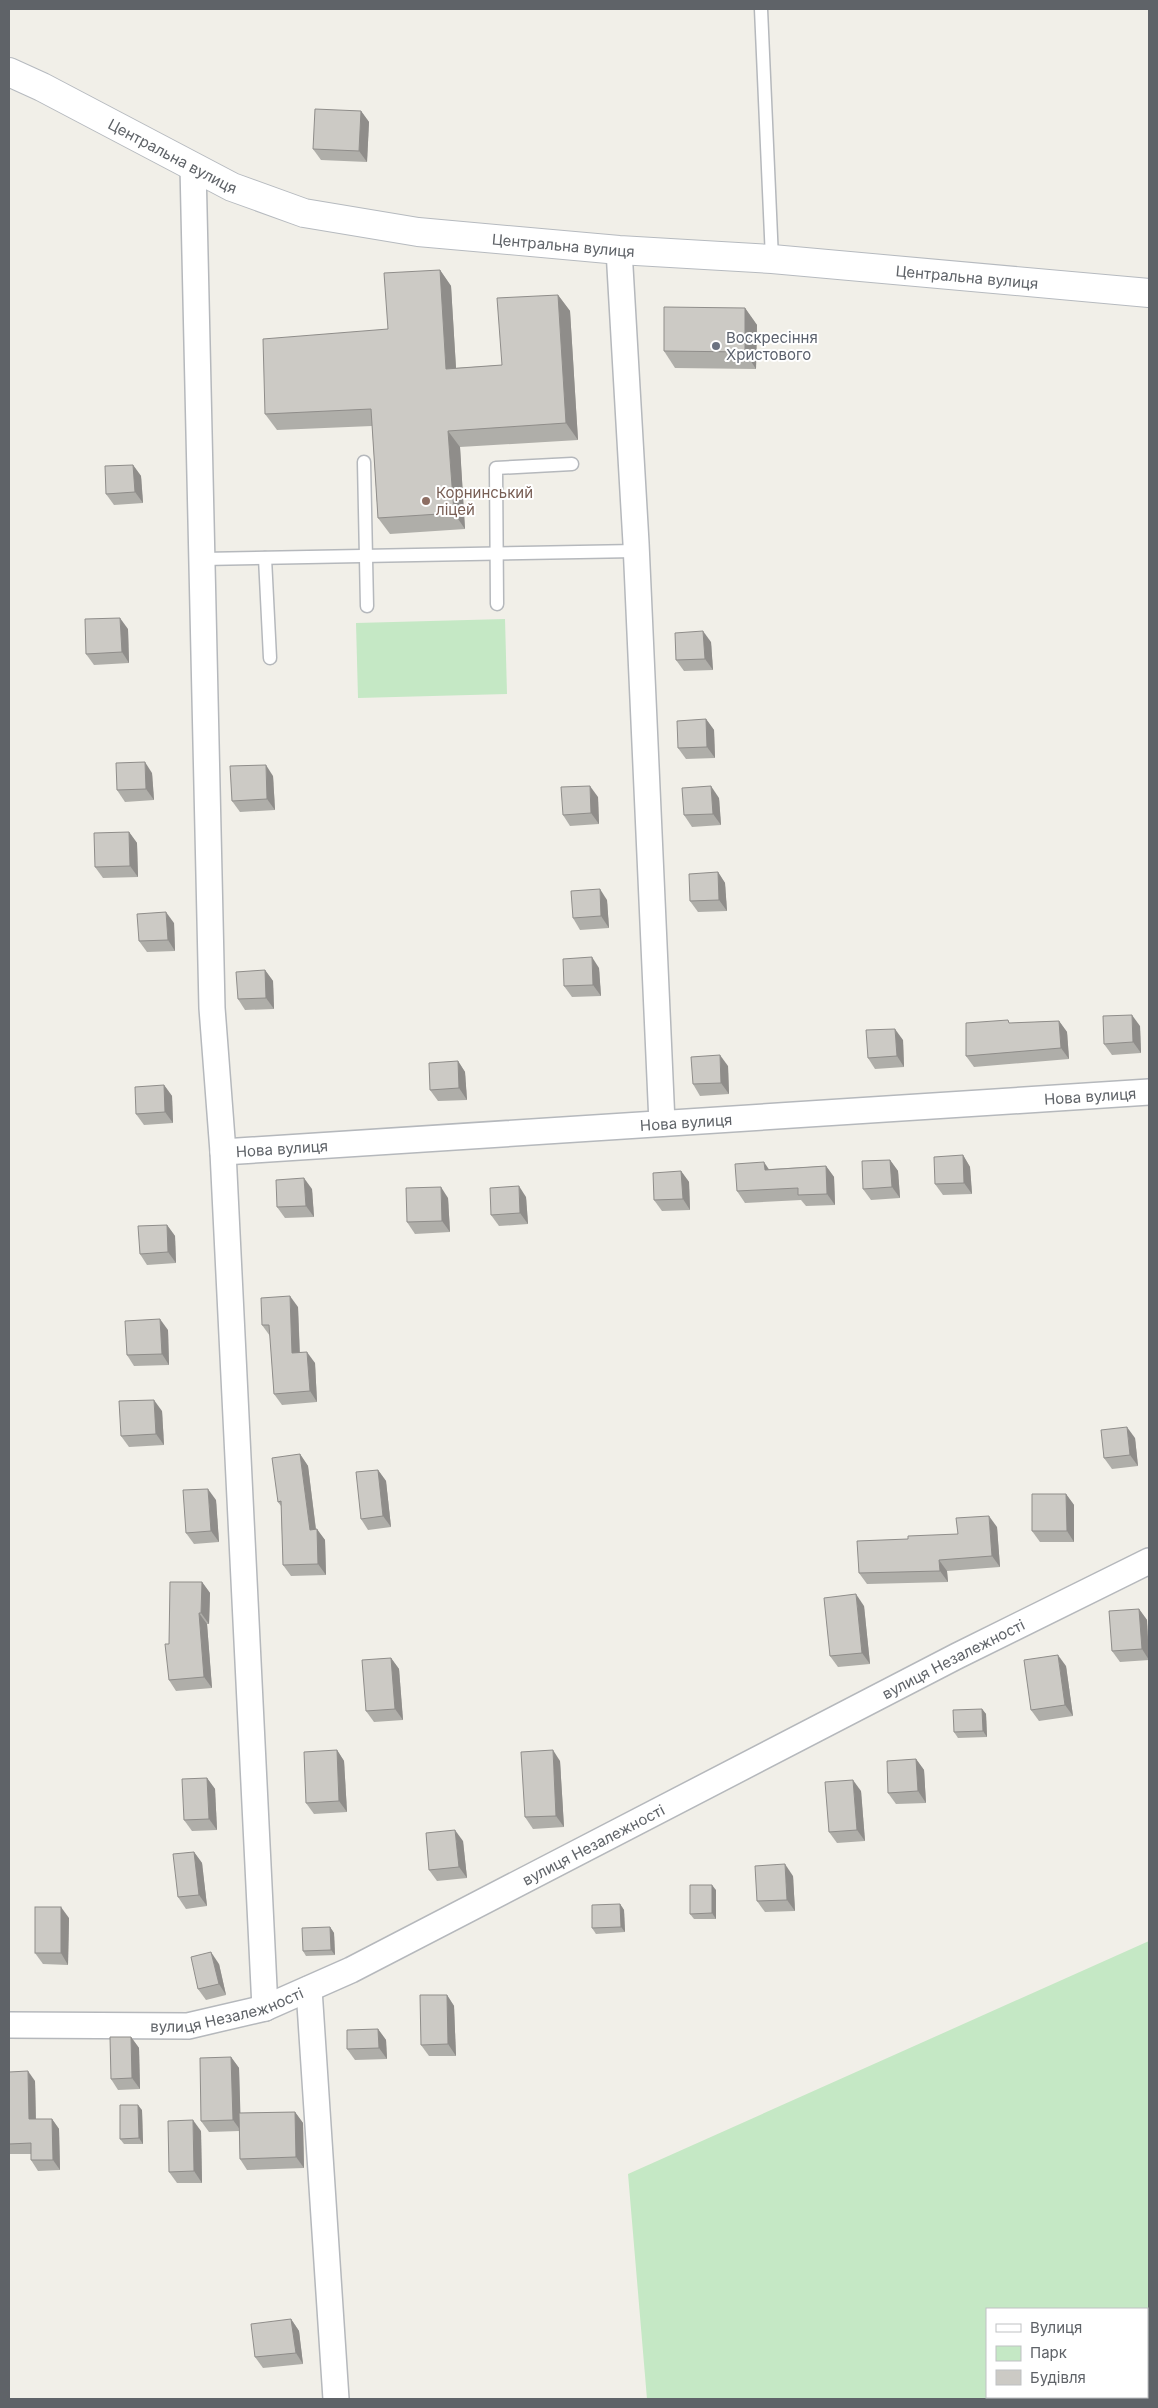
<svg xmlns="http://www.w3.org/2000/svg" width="1158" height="2408" font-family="Inter,sans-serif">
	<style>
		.green { fill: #c5e8c5; fill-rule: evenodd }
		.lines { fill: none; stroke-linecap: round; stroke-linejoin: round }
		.lane-casing { stroke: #b5b8bc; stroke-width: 15 }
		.street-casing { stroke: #b5b8bc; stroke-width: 28 }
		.secondary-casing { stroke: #b6babf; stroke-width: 30 }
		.lane { stroke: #fff; stroke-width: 12 }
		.street { stroke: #fff; stroke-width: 25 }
		.secondary { stroke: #fff; stroke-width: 28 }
		.wall { fill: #afaea9 }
		.shaded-wall { fill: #8f8d8a }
		.building { fill: #cccac5; stroke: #8f8d8a }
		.worship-dot { fill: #6b7280; stroke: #fff; stroke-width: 2 }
		.education-dot { fill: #8d6e63; stroke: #fff; stroke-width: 2 }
		.labels { text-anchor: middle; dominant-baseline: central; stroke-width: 4; stroke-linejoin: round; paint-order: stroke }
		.street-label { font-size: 15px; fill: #5f6368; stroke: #fff }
		.worship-label { font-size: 15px; fill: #5b616d; stroke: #fff; text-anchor: start }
		.education-label { font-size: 15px; fill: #785e54; stroke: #fff; text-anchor: start }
	</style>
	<rect width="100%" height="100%" fill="#f1efe8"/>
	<g class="green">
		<polygon points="505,619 507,694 358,698 356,623"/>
		<path d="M1149,1941V2399H647L628,2174ZM987,2309H1147V2397H987Z"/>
	</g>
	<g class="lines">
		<g class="lane-casing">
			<g id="lane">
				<polyline points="761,9 772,259"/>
				<polyline points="364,462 367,606"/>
				<polyline points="265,558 270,658"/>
				<polyline points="202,559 636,551"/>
				<polyline points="497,604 496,468 572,464"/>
			</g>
		</g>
		<g class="street-casing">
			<g id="street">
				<polyline points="193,166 212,1008 223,1152 265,2008"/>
				<polyline points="619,250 636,543 662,1123"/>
				<path id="s1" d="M223,1152L1149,1092"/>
				<polyline points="309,1989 336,2399"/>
				<path id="s2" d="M9,2025L188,2026L265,2008L351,1970L957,1656L1149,1561"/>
			</g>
		</g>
		<g class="secondary-casing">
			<g id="secondary">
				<path id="s3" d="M9,72L42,87L232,187L304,213L418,232L619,250L772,259L1149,293"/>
			</g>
		</g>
		<use href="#lane" class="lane"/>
		<use href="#street" class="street"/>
		<use href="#secondary" class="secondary"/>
	</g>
	<g class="wall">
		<polygon points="361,111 369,122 367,162 321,160 313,149"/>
		<polygon points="440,270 451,286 456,368 502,365 558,295 570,311 578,440 460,447 465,529 390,534 378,518 372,426 277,430 265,414 388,329"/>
		<polygon points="745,308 757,325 756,369 675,368 664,351"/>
		<polygon points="133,465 141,476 143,503 114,505 106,494"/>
		<polygon points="128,629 129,663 94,665 86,654"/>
		<polygon points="711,642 713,670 684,671 676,660"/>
		<polygon points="706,719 714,730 715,758 686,759 678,748"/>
		<polygon points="152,773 154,800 125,802 117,790"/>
		<polygon points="273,776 275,810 240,812 232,801"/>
		<polygon points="598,797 599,824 570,826 563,815"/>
		<polygon points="719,798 721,825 692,827 684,815"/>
		<polygon points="129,832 137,843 138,877 103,878 95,867"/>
		<polygon points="718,872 725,883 727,911 698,912 690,901"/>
		<polygon points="607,900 609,928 580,930 573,918"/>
		<polygon points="174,923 175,951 147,952 139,941"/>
		<polygon points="599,968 601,996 572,997 564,986"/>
		<polygon points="265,970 273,981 274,1009 245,1010 238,999"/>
		<polygon points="1059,1021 1067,1032 1069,1059 974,1067 966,1056 1011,1023"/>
		<polygon points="1140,1026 1141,1053 1112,1055 1104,1044"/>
		<polygon points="903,1040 904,1067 875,1069 868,1058"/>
		<polygon points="458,1061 465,1072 467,1100 438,1101 430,1090"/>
		<polygon points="728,1066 729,1094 700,1096 693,1084"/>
		<polygon points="164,1085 172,1096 173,1123 144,1125 136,1114"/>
		<polygon points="963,1155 970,1167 972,1194 943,1195 935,1184"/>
		<polygon points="890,1160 898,1171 900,1198 871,1200 863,1189"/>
		<polygon points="826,1166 834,1177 835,1205 806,1206 801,1200 745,1203 737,1191 769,1169"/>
		<polygon points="681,1171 689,1182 690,1210 662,1211 654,1200"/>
		<polygon points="312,1189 314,1217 285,1218 277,1207"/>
		<polygon points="526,1197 528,1224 499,1226 491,1215"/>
		<polygon points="448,1198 450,1232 415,1234 407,1222"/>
		<polygon points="167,1225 175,1236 176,1263 147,1265 140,1254"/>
		<polygon points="298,1307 300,1353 315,1363 317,1402 282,1405 274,1394 270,1336 262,1325"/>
		<polygon points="168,1330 169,1365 134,1366 127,1355"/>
		<polygon points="162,1411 164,1445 129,1447 121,1436"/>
		<polygon points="1135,1438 1138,1466 1112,1469 1104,1458"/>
		<polygon points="300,1454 308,1466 316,1529 325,1540 326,1575 291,1576 283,1565 281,1506 278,1502"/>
		<polygon points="378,1470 386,1481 391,1527 368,1530 361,1519"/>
		<polygon points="1066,1494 1074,1505 1074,1542 1040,1542 1032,1531"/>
		<polygon points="216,1500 219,1542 194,1544 186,1533"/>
		<polygon points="997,1527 1000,1567 947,1571 948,1582 867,1584 859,1573 908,1539 958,1534"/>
		<polygon points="202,1582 210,1593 209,1624 207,1624 212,1688 176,1691 169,1680 169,1644"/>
		<polygon points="864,1606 870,1664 838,1667 830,1656"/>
		<polygon points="1139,1609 1147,1620 1149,1660 1120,1662 1112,1651"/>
		<polygon points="391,1658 399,1669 403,1720 374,1722 366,1711"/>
		<polygon points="1066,1666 1073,1716 1039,1721 1031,1710"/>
		<polygon points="982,1709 986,1714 987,1737 958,1738 954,1732"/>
		<polygon points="337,1750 344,1761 347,1812 314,1814 306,1803"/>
		<polygon points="916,1759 924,1770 926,1803 896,1804 888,1793"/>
		<polygon points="560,1761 564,1827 533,1829 525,1817"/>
		<polygon points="207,1778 215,1789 217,1830 192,1831 184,1820"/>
		<polygon points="861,1791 865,1841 837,1843 829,1832"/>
		<polygon points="463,1841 467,1878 437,1881 429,1870"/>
		<polygon points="194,1852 202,1863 207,1906 186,1909 178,1897"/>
		<polygon points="793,1876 795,1911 765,1912 757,1901"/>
		<polygon points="716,1890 716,1919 694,1919 690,1914"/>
		<polygon points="620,1904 624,1910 625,1932 596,1934 592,1928"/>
		<polygon points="69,1918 68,1965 43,1964 35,1953"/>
		<polygon points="330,1927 334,1933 335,1955 306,1956 303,1951"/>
		<polygon points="219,1964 226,1995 206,2000 198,1989"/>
		<polygon points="447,1995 454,2006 456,2056 429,2056 421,2045"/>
		<polygon points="378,2029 386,2040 387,2059 355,2060 347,2049"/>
		<polygon points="131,2037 139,2048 140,2089 118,2090 111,2079"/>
		<polygon points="231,2057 239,2068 240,2113 295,2112 303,2123 304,2168 247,2170 240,2159 239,2131 209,2132 201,2121"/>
		<polygon points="9,2072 35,2081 36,2119 52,2119 59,2129 60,2170 38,2171 31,2160 31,2154 9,2154"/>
		<polygon points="142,2110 143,2144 124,2144 120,2139"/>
		<polygon points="201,2131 202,2183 177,2183 169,2172"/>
		<polygon points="291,2319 299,2331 303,2364 263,2368 255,2357"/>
	</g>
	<g class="shaded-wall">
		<polygon points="361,111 369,122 367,162 359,151"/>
		<polygon points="440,270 451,286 457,385 446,369"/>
		<polygon points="558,295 570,311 578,440 566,423"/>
		<polygon points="745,308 757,325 756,369 745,352"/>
		<polygon points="448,431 460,447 465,529 454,513"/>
		<polygon points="133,465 141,476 143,503 135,492"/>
		<polygon points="120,618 128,629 129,663 122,652"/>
		<polygon points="703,631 711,642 713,670 705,659"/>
		<polygon points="706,719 714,730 715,758 707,747"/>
		<polygon points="145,762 152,773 154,800 146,789"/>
		<polygon points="266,765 273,776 275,810 267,799"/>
		<polygon points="590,786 598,797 599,824 591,813"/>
		<polygon points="711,786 719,798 721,825 713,814"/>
		<polygon points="129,832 137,843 138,877 130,866"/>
		<polygon points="718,872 725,883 727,911 719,900"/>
		<polygon points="600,889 607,900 609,928 601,916"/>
		<polygon points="166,912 174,923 175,951 168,940"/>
		<polygon points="592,957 599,968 601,996 593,985"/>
		<polygon points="265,970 273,981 274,1009 266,998"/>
		<polygon points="1132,1015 1140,1026 1141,1053 1133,1042"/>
		<polygon points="1059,1021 1067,1032 1069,1059 1061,1048"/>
		<polygon points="895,1029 903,1040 904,1067 897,1056"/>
		<polygon points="720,1055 728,1066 729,1094 721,1083"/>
		<polygon points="458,1061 465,1072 467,1100 459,1088"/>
		<polygon points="164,1085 172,1096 173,1123 165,1112"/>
		<polygon points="963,1155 970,1167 972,1194 964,1183"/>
		<polygon points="890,1160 898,1171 900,1198 892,1187"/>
		<polygon points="764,1162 772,1174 765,1170"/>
		<polygon points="826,1166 834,1177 835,1205 827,1194"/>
		<polygon points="681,1171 689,1182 690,1210 683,1199"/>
		<polygon points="304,1178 312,1189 314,1217 306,1206"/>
		<polygon points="519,1186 526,1197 528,1224 520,1213"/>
		<polygon points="441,1187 448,1198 450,1232 442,1221"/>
		<polygon points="167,1225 175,1236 176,1263 168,1252"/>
		<polygon points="290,1296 298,1307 300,1364 292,1353"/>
		<polygon points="160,1319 168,1330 169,1365 162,1354"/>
		<polygon points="307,1352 315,1363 317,1402 310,1391"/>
		<polygon points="154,1400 162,1411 164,1445 156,1434"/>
		<polygon points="1127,1427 1135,1438 1138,1466 1130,1455"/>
		<polygon points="300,1454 308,1466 317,1539 317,1529 325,1540 326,1575 318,1564 310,1530"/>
		<polygon points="378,1470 386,1481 391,1527 383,1516"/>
		<polygon points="208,1489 216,1500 219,1542 211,1531"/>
		<polygon points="1066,1494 1074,1505 1074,1542 1067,1531"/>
		<polygon points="989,1516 997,1527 1000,1567 992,1556"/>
		<polygon points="939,1560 947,1571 948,1582 940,1571"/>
		<polygon points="202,1582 210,1593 209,1624 201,1613"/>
		<polygon points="856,1594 864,1606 870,1664 862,1653"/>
		<polygon points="1139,1609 1147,1620 1149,1660 1142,1649"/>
		<polygon points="199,1613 207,1624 212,1688 204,1677"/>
		<polygon points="1058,1655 1066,1666 1073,1716 1065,1705"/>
		<polygon points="391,1658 399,1669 403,1720 395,1709"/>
		<polygon points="982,1709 986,1714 987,1737 983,1731"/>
		<polygon points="337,1750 344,1761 347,1812 339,1801"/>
		<polygon points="553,1750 560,1761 564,1827 556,1816"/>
		<polygon points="916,1759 924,1770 926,1803 918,1791"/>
		<polygon points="207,1778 215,1789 217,1830 209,1819"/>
		<polygon points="853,1780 861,1791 865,1841 857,1830"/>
		<polygon points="455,1830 463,1841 467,1878 459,1867"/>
		<polygon points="194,1852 202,1863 207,1906 199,1895"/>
		<polygon points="785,1864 793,1876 795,1911 787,1900"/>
		<polygon points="712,1885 716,1890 716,1919 712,1913"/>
		<polygon points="620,1904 624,1910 625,1932 621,1927"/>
		<polygon points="61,1907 69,1918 68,1965 61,1953"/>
		<polygon points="330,1927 334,1933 335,1955 331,1950"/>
		<polygon points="211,1952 219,1964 226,1995 219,1984"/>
		<polygon points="447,1995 454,2006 456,2056 448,2044"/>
		<polygon points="378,2029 386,2040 387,2059 379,2048"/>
		<polygon points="131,2037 139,2048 140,2089 132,2078"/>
		<polygon points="231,2057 239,2068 241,2131 233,2120"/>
		<polygon points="28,2071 35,2081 36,2129 29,2119"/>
		<polygon points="138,2105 142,2110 143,2144 139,2138"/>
		<polygon points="295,2112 303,2123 304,2168 296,2157"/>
		<polygon points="52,2119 59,2129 60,2170 53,2160"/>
		<polygon points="193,2120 201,2131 202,2183 194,2171"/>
		<polygon points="291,2319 299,2331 303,2364 296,2353"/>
	</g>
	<g class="building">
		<polygon points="315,109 361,111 359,151 313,149"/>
		<polygon points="440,270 446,369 502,365 497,298 558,295 566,423 448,431 454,513 378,518 371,409 265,414 263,339 388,329 384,273"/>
		<polygon points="664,307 745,308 745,352 664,351"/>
		<polygon points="133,465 135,492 106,494 105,466"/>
		<polygon points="120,618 122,652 86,654 85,619"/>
		<polygon points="703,631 705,659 676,660 675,633"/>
		<polygon points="706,719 707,747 678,748 677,721"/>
		<polygon points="145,762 146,789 117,790 116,763"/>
		<polygon points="266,765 267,799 232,801 230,766"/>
		<polygon points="590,786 591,813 563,815 561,787"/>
		<polygon points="711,786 713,814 684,815 682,788"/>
		<polygon points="129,832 130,866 95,867 94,833"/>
		<polygon points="718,872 719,900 690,901 689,874"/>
		<polygon points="600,889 601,916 573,918 571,891"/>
		<polygon points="166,912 168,940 139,941 137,914"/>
		<polygon points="592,957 593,985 564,986 563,959"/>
		<polygon points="265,970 266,998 238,999 236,972"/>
		<polygon points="1132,1015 1133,1042 1104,1044 1103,1016"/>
		<polygon points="1008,1020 1009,1023 1059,1021 1061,1048 966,1056 966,1023"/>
		<polygon points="895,1029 897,1056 868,1058 866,1030"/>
		<polygon points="720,1055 721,1083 693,1084 691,1057"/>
		<polygon points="458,1061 459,1088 430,1090 429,1063"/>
		<polygon points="164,1085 165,1112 136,1114 135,1087"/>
		<polygon points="963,1155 964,1183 935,1184 934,1157"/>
		<polygon points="890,1160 892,1187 863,1189 862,1161"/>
		<polygon points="764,1162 765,1170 826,1166 827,1194 798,1195 798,1188 737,1191 735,1164"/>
		<polygon points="681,1171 683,1199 654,1200 653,1173"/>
		<polygon points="304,1178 306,1206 277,1207 276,1180"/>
		<polygon points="519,1186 520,1213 491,1215 490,1188"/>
		<polygon points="441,1187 442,1221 407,1222 406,1188"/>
		<polygon points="167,1225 168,1252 140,1254 138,1226"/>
		<polygon points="290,1296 292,1353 307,1352 310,1391 274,1394 269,1325 262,1325 261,1298"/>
		<polygon points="160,1319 162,1354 127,1355 125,1321"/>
		<polygon points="154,1400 156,1434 121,1436 119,1401"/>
		<polygon points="1127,1427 1130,1455 1104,1458 1101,1430"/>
		<polygon points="300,1454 310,1530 317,1529 318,1564 283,1565 281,1501 278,1502 272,1458"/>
		<polygon points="378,1470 383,1516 361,1519 356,1472"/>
		<polygon points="208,1489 211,1531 186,1533 183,1490"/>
		<polygon points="1032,1494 1066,1494 1067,1531 1032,1531"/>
		<polygon points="989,1516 992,1556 939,1560 940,1571 859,1573 857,1541 908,1539 908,1536 958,1534 956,1518"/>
		<polygon points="170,1582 202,1582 201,1613 199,1613 204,1677 169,1680 165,1644 169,1644"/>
		<polygon points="856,1594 862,1653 830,1656 824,1598"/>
		<polygon points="1139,1609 1142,1649 1112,1651 1109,1611"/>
		<polygon points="1058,1655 1065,1705 1031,1710 1024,1660"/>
		<polygon points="391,1658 395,1709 366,1711 362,1660"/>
		<polygon points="982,1709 983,1731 954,1732 953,1710"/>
		<polygon points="337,1750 339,1801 306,1803 304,1752"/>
		<polygon points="553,1750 556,1816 525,1817 521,1752"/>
		<polygon points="916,1759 918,1791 888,1793 887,1761"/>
		<polygon points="207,1778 209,1819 184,1820 182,1779"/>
		<polygon points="853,1780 857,1830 829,1832 825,1782"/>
		<polygon points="455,1830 459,1867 429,1870 426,1833"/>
		<polygon points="194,1852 199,1895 178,1897 173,1854"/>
		<polygon points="785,1864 787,1900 757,1901 755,1866"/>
		<polygon points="690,1885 712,1885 712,1913 690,1914"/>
		<polygon points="620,1904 621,1927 592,1928 592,1905"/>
		<rect x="35" y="1907" width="26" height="46"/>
		<polygon points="330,1927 331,1950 303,1951 302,1928"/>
		<polygon points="211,1952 219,1984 198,1989 191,1957"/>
		<polygon points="420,1995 447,1995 448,2044 421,2045"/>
		<polygon points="378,2029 379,2048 347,2049 347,2030"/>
		<polygon points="110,2037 131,2037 132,2078 111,2079"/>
		<polygon points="231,2057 233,2120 201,2121 200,2058"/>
		<polygon points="28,2071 29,2119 52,2119 53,2160 31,2160 31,2143 9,2144 9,2072"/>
		<polygon points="120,2105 138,2105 139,2138 120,2139"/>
		<polygon points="295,2112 296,2157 240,2159 239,2113"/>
		<polygon points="193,2120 194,2171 169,2172 168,2121"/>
		<polygon points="291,2319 296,2353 255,2357 251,2324"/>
	</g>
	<circle class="worship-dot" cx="716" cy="346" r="5"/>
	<circle class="education-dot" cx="426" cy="501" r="5"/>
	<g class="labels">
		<g class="street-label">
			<text stroke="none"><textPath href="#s3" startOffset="184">Центральна вулиця</textPath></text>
			<text stroke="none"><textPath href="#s3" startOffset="589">Центральна вулиця</textPath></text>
			<text stroke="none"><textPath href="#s3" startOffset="994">Центральна вулиця</textPath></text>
			<text stroke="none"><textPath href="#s1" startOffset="869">Нова вулиця</textPath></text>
			<text stroke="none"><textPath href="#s1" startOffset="464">Нова вулиця</textPath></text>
			<text stroke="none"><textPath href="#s1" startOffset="59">Нова вулиця</textPath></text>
			<text stroke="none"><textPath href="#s2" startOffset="1030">вулиця Незалежності</textPath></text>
			<text stroke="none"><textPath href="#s2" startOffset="625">вулиця Незалежності</textPath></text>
			<text stroke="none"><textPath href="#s2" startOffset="220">вулиця Незалежності</textPath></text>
		</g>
		<g class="worship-label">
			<text x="726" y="337">Воскресіння<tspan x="726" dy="17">Христового</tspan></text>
		</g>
		<g class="education-label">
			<text x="436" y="492">Корнинський<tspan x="436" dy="17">ліцей</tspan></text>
		</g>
	</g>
	<rect width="1158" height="2408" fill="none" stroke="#5f6368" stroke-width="20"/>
	<rect x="986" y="2308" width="162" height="90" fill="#ffffff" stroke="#bfc1c3"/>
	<rect x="996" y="2324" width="25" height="8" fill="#ffffff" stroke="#bfc1c3"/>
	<text x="1030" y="2333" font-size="15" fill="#5f6368">Вулиця</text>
	<rect x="996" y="2346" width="25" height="15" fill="#c5e8c5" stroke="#bfc1c3"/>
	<text x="1030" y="2358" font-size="15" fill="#5f6368">Парк</text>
	<rect x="996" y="2370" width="25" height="15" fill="#cccac5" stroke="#bfc1c3"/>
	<text x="1030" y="2383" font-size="15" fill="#5f6368">Будівля</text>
</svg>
